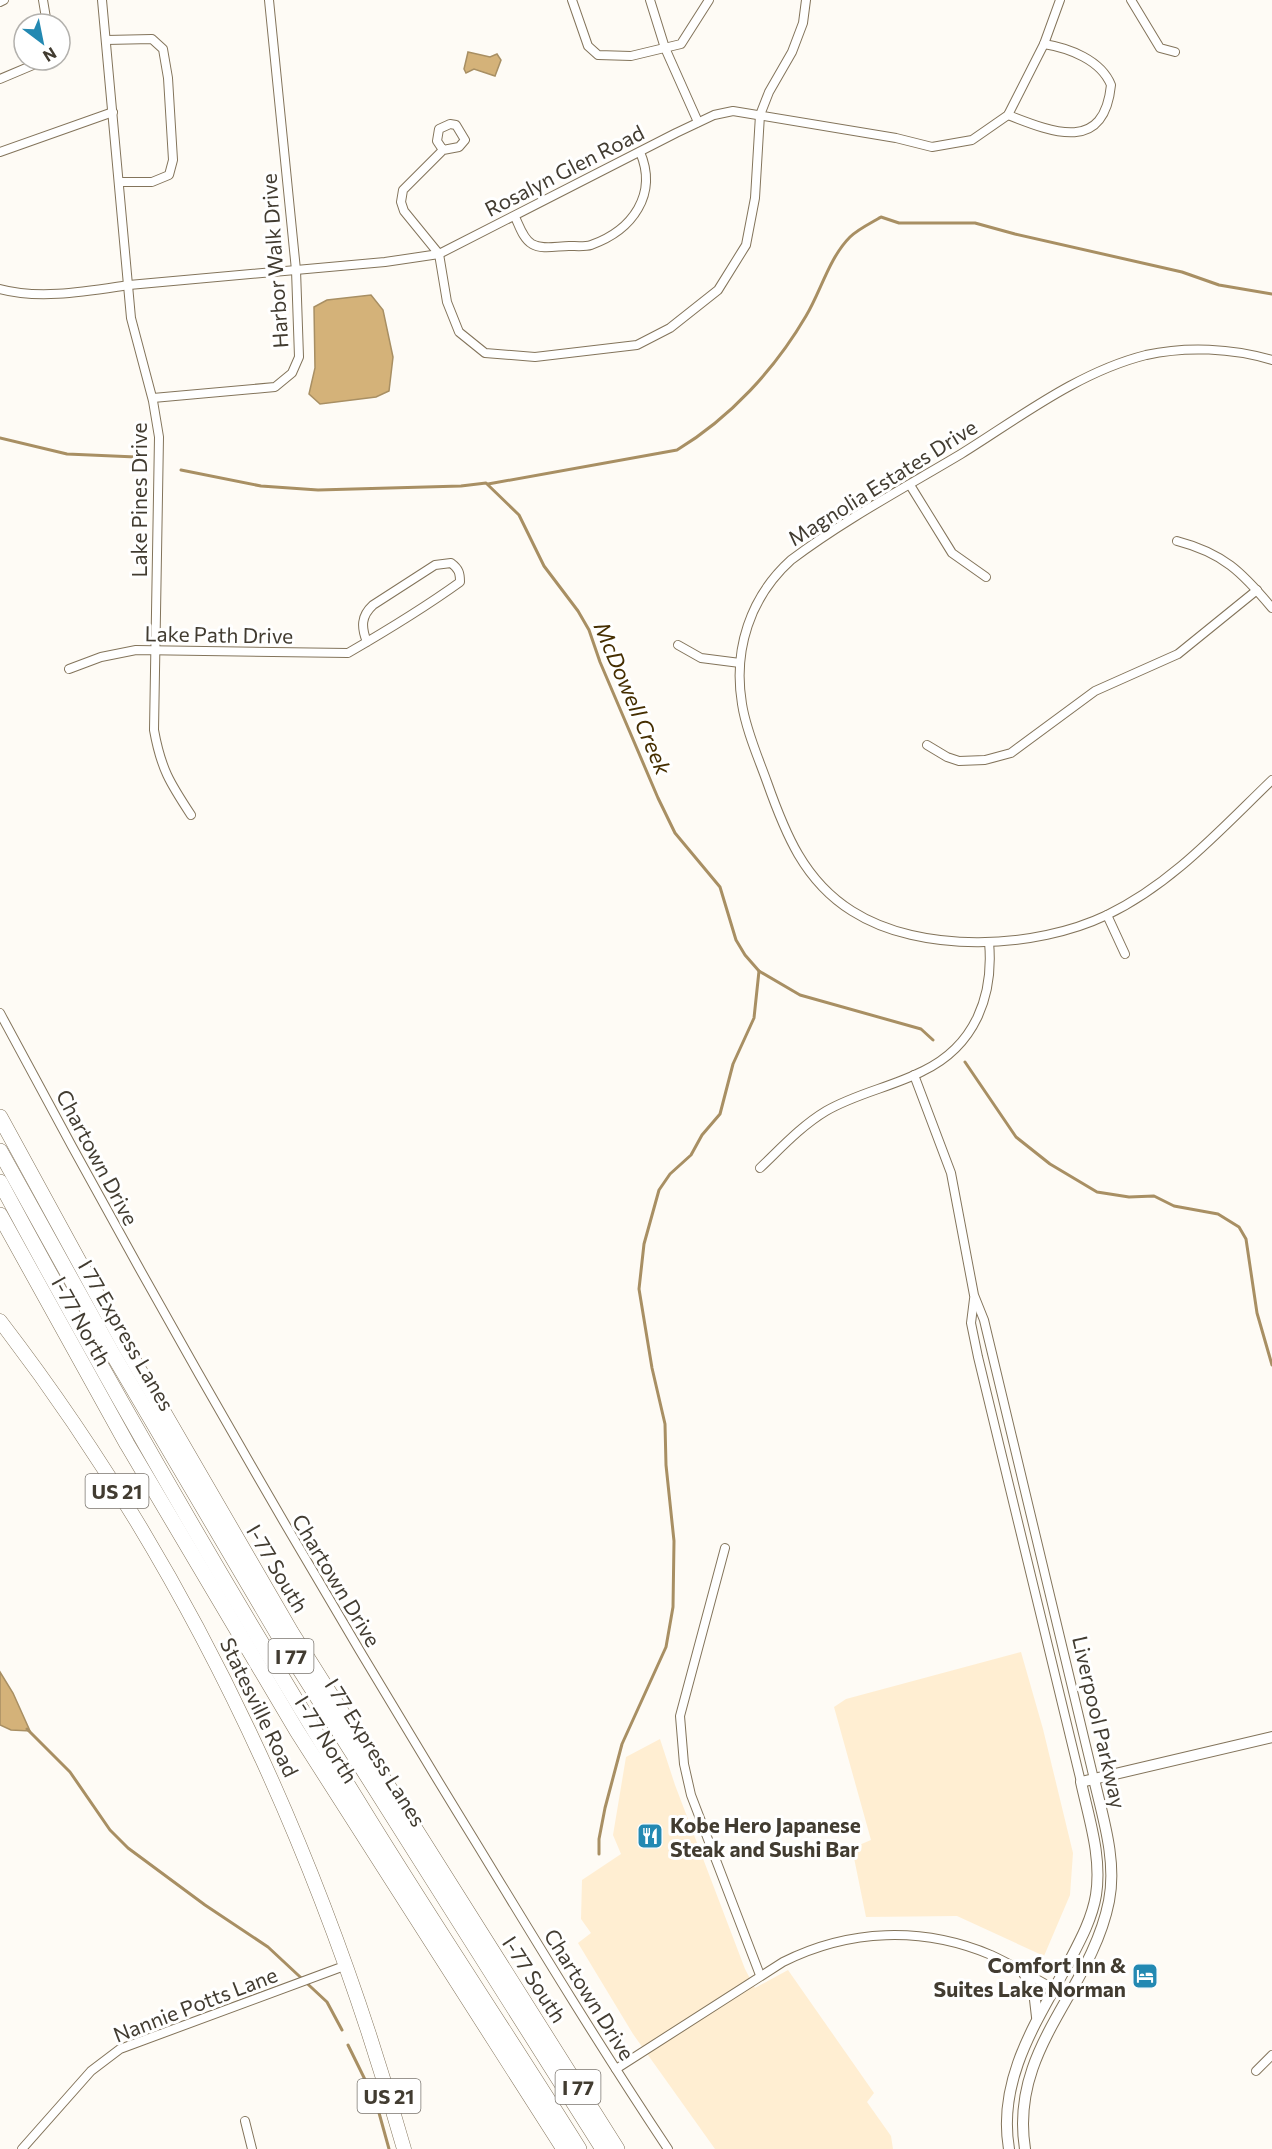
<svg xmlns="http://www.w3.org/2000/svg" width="1272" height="2149" font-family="Commissioner,sans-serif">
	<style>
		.built { fill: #ffeed2 }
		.water { fill: #d4b279; stroke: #a88f63; stroke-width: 1.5 }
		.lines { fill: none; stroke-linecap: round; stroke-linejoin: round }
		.stream { stroke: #a88f63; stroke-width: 3 }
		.minor-casing { stroke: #83745b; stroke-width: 10 }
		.tertiary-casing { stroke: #83745b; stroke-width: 12 }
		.primary-casing { stroke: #83745b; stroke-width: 15 }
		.motorway-casing { stroke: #83745b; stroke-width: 16 }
		.minor { stroke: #fff; stroke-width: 8 }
		.tertiary { stroke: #fff; stroke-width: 10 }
		.primary { stroke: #fff; stroke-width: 14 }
		.motorway { stroke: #fff; stroke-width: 15 }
		.labels { text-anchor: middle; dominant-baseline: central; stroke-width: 6; stroke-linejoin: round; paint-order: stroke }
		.shield { fill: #fff; stroke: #7b766f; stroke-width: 1.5 }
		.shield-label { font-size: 20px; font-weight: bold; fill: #423c31 }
		.street-label { font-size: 21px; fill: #423c31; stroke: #fff }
		.poi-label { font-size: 21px; font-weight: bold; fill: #423c31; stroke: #fff; text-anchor: start }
		.water-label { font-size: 22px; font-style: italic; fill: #452e00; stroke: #fff }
	</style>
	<rect width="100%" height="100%" fill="#fefbf5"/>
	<g class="built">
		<polygon points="1021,1652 1043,1729 1073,1853 1070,1895 1044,1956 957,1916 866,1917 852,1848 871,1840 834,1707 846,1699"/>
		<polygon points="660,1739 675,1785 745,1969 755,1988 788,1970 874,2093 867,2102 891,2136 893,2149 715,2149 633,2034 578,1943 591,1933 581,1919 582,1880 621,1854 613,1835 626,1757"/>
	</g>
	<g class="water">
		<polygon points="468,52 490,57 497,54 501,60 495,76 474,69 466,73 464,69"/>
		<polygon points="371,295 383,310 393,357 389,391 376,397 320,404 309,394 315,368 314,307 327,300"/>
		<polygon points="0,1672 13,1693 30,1731 11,1730 0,1725"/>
	</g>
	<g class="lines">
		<g class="stream">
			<polyline points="0,438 67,454 136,457"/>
			<polyline points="181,470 261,486 318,490 461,486 486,483 519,515 544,566 578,611 589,630 600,662 658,798 675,833 720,887 736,940 745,955 759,971 800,995 921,1029 933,1040"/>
			<path d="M488,484L677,450C730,418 775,369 806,316C821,291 829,258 850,237C858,229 871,223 881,217L899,223H975L1015,234L1182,272L1219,285L1272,294"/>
			<polyline points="965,1062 1016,1137 1050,1164 1097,1192 1129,1197 1154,1196 1174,1206 1218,1214 1239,1227 1246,1239 1257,1313 1272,1365"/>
			<polyline points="27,1729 70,1772 110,1830 128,1848 205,1905 268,1947 327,2002 342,2030"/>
			<polyline points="599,1854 599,1839 605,1808 622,1744 666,1647 673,1607 674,1541 666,1465 665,1424 652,1368 639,1289 644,1244 659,1190 670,1174 691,1155 702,1135 720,1114 733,1064 754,1018 759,971"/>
			<polyline points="348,2045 376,2102 389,2149"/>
		</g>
		<g class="minor-casing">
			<g id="minor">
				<polyline points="43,0 47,24"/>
				<path d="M102,0L131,318L153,401L159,437L154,730C161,769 170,783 191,815"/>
				<polyline points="572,0 588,46 598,55 631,56 681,44 709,0"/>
				<polyline points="650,0 665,48 698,122"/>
				<polyline points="1131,0 1160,48 1175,52"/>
				<polyline points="0,2 4,0"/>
				<polyline points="106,40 152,39 163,49 168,78 173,160 169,175 152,182 119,182"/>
				<polyline points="0,79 45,60"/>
				<path d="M1008,115C1054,133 1104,153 1111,85C1101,60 1069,48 1044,44"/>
				<polyline points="443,150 437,141 439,129 450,124 456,125 465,140 459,147 443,150 403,190 401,202 404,211 439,254 447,302 459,332 485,353 535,357 637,345 670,328 718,290 746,245 755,198 760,115 769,92 792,52 803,23 806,0"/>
				<polyline points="0,152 113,112"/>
				<path d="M515,217C519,225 523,239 532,244C542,250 557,246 569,246C576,246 585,247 591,245C633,230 658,194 640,152"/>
				<path d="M0,289C40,300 88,291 129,285L385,262L439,254L676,133L714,115L733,111L896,138L932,147L972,140L1008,115L1044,44L1060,0"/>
				<path d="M1272,360C1232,348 1186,346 1146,355C1078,372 1019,418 961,454C904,488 844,520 791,560C750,597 733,650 742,704C746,730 758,757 767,782C785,833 804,881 852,911C921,955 1036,949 1107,915C1172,884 1221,829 1272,780"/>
				<polyline points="153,398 275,387 292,373 299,357 296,270 269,0"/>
				<polyline points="910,485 952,553 986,577"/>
				<path d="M1177,541C1223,553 1242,572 1272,608"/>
				<polyline points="678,645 701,658 740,663"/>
				<path d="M69,669L101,657L136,650L348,653C386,631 424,608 460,582C460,573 459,569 451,563L435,565L373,605C361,616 361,627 367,642"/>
				<polyline points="927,745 947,757 959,761 985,760 1011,753 1095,691 1178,654 1257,590"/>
				<polyline points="1107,915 1125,954"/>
				<path d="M0,1013C151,1296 310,1573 478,1846C540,1948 602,2050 668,2149"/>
				<polyline points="914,1075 951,1173 974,1295 984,1320 1094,1779"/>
				<path d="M760,1168C781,1148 801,1126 826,1111C857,1093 892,1087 923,1071C975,1046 994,996 989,942"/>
				<polyline points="974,1299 971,1323 978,1357 1081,1782"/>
				<polyline points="725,1548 680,1716 684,1764 691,1795 760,1975"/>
				<path d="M616,2069L783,1962C849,1929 922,1926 991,1955C1017,1967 1042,1983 1068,1996"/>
				<polyline points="1256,2071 1272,2055"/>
				<polyline points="245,2121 252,2149"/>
				<polyline points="22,2149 91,2071 120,2049 347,1965"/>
			</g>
		</g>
		<g class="tertiary-casing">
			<g id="tertiary">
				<polyline points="1024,1973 1034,1991 1037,2017"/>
				<path d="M1009,2149C997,2079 1037,2021 1069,1962C1080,1941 1092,1919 1096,1895C1102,1857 1089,1819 1081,1782L1272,1737"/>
				<path d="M1025,2149C1009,2048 1091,1992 1109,1901C1117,1861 1103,1818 1094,1779"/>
			</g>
		</g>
		<g class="primary-casing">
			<path id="primary" d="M0,1321C189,1567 320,1851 404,2149"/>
		</g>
		<g class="motorway-casing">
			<g id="motorway">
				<polyline points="0,1117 124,1344 291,1632 617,2149"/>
				<polyline points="0,1151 111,1351 280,1638 603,2149"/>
				<path d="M0,1182C113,1392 232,1598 357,1800C429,1918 506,2032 579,2149"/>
				<polyline points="0,1215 127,1444 297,1731 564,2149"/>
			</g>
		</g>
		<use href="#minor" class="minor"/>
		<use href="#tertiary" class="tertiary"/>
		<use href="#primary" class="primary"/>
		<use href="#motorway" class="motorway"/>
	</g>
	<defs>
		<g id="restaurant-square" transform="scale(1.35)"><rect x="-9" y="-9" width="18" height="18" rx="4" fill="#2389b2" stroke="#fff"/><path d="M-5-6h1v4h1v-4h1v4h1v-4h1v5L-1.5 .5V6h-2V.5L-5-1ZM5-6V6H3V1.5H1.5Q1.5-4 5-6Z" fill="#fff"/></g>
		<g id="hotel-square" transform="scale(1.35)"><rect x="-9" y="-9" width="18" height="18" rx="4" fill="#2389b2" stroke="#fff"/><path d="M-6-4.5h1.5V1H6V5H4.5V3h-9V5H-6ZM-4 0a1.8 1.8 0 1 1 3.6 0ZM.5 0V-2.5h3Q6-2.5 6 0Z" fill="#fff"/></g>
	</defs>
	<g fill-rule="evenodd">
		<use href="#restaurant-square" x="650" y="1836"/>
		<use href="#hotel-square" x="1145" y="1976"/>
	</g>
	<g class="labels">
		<g class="shield">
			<rect x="85.5" y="1474" width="63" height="34" rx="4.5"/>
			<rect x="268.5" y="1639" width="45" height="34" rx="4.5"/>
			<rect x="555.5" y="2070" width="45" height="34" rx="4.5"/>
			<rect x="357.5" y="2079" width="63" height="34" rx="4.5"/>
		</g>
		<g class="shield-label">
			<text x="117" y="1491">US 21</text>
			<text x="291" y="1656">I 77</text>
			<text x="578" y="2087">I 77</text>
			<text x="389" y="2096">US 21</text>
		</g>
		<g class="street-label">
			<text transform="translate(564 170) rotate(-27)">Rosalyn Glen Road</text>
			<text transform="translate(274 261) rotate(-94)">Harbor Walk Drive</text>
			<text transform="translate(882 482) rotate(-32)">Magnolia Estates Drive</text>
			<text transform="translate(138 500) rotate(-90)">Lake Pines Drive</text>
			<text transform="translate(219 634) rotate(1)">Lake Path Drive</text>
			<text transform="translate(98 1157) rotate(62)">Chartown Drive</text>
			<text transform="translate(82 1321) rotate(61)">I-77 North</text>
			<text transform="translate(127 1335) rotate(60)">I 77 Express Lanes</text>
			<text transform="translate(278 1568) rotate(59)">I-77 South</text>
			<text transform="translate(337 1580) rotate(59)">Chartown Drive</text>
			<text transform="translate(260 1707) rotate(64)">Statesville Road</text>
			<text transform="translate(1100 1722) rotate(77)">Liverpool Parkway</text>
			<text transform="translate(327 1739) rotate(58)">I-77 North</text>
			<text transform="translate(376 1752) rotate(58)">I 77 Express Lanes</text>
			<text transform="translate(535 1979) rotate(57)">I-77 South</text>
			<text transform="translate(590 1994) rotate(58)">Chartown Drive</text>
			<text transform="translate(195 2004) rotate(-21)">Nannie Potts Lane</text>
		</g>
		<g class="poi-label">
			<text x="670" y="1824">Kobe Hero Japanese<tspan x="670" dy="24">Steak and Sushi Bar</tspan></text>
			<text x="1126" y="1964" text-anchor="end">Comfort Inn &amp;<tspan x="1126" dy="24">Suites Lake Norman</tspan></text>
		</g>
		<g class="water-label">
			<text transform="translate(633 698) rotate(67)">McDowell Creek</text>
		</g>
	</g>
	<g transform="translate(42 42) rotate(148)"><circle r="28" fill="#ffffff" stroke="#b3b1ad" stroke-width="1.5"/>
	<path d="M0-4.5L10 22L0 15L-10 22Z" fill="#2389b2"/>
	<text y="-9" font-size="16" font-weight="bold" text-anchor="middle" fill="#423c31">N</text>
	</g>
</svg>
